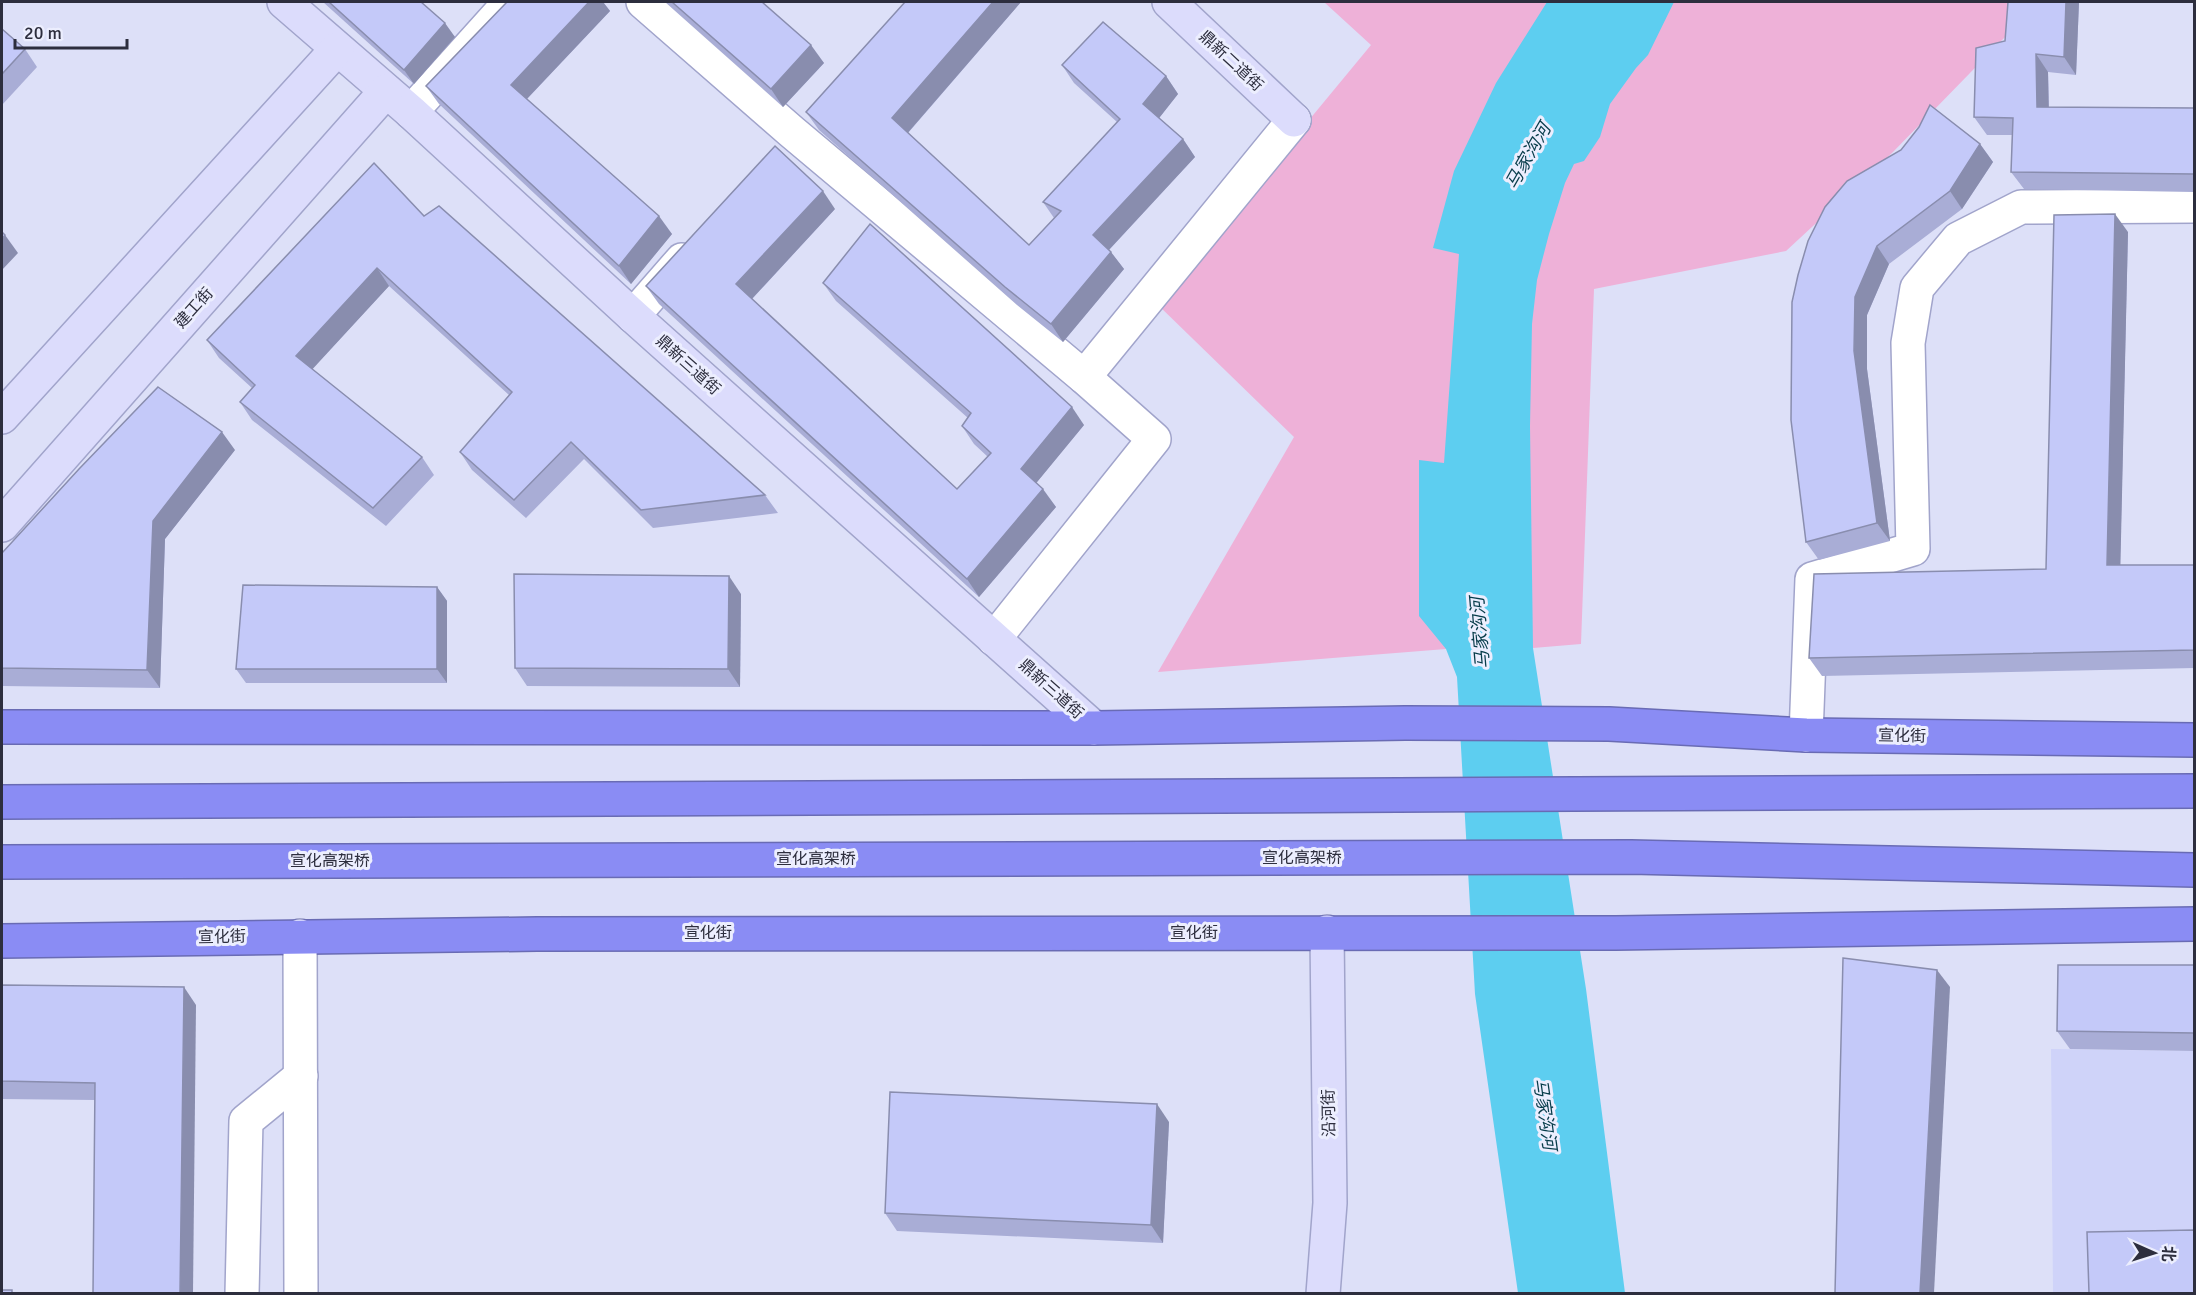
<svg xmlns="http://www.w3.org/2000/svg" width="2196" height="1295" font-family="Signika,'Noto Sans SC',sans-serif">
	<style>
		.built { fill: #cfd3f9 }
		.green { fill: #eeb1d8 }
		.water { fill: #5dcef0 }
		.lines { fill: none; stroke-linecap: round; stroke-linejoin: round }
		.street-casing { stroke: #a1a4cb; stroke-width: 36 }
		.secondary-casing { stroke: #a1a4cb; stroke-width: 36 }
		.highway-casing { stroke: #696bb4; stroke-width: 36 }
		.street { stroke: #fff; stroke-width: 33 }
		.secondary { stroke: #dcdcfc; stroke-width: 33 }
		.highway { stroke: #8a8cf4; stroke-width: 33 }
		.wall { fill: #a9add6 }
		.shaded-wall { fill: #898dae }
		.building { fill: #c4c9f9; stroke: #898dae; stroke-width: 1.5 }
		.labels { text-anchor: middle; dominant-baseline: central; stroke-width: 6; stroke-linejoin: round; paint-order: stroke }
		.street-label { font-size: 16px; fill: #2d2e3e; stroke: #eceefe }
		.water-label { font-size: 18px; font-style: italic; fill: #073c4a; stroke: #eceefe }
	</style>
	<rect width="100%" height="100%" fill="#dde0f8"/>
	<polygon class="built" points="2051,1049 2194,1051 2194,1293 2053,1293"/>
	<polygon class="green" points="1324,2 2012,2 2008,34 1893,152 1786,251 1594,289 1581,644 1533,648 1446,649 1158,672 1294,437 1157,304 1371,45"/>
	<polygon class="water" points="1547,2 1674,2 1648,55 1636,68 1610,104 1600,137 1584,161 1574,164 1565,183 1549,234 1537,280 1532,324 1530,426 1533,648 1586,989 1625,1293 1518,1293 1475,994 1457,677 1446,649 1419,616 1419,460 1444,463 1459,254 1433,248 1454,171 1496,83"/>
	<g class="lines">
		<g class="street-casing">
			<g id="street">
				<polyline points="643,2 792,132 1084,377 1154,439 994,639"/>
				<polyline points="411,112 510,2"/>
				<polyline points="633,316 682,260"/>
				<polyline points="1084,377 1294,120"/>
				<polyline points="1806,735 1812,579 1913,549 1908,343 1917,288 1958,239 2021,207 2194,206"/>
				<polyline points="300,936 301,1294"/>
				<polyline points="242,1294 246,1121 301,1076"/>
			</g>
		</g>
		<g class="secondary-casing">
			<g id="secondary">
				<polyline points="284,2 411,112 633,316 1094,728"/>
				<polyline points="1169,2 1294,120"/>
				<polyline points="2,417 337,49"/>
				<polyline points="2,525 386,91"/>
				<polyline points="1323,1294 1330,1203 1327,932"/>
			</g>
		</g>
		<g class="highway-casing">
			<g id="highway">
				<polyline points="2,727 1094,728 1405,723 1609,724 1806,735 2194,740"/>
				<polyline points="2,802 2194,791"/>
				<polyline points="2,862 1631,857 2194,870"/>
				<polyline points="2,941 537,934 1616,933 2194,924"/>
			</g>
		</g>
		<use href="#street" class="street"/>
		<use href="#secondary" class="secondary"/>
		<use href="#highway" class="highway"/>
	</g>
	<g class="wall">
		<polygon points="323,2 421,2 455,37 414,84"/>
		<polygon points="507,2 603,2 610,11 527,99 672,234 631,284 439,104 426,86"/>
		<polygon points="665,2 762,2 824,63 783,107"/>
		<polygon points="905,2 1021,2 908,133 1029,245 1054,218 1043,202 1117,122 1074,83 1062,65 1166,76 1178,94 1159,118 1183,139 1195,157 1109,250 1124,269 1063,342 1017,305 819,130 806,112"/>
		<polygon points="2008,2 2079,2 2076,75 2048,72 2049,107 2194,108 2194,192 2024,189 2011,172 2012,135 1987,135 1974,117 2005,41"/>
		<polygon points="2,29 25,49 37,67 2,105"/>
		<polygon points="1980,144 1993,162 1962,209 1889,264 1867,315 1867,369 1890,541 1819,560 1806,542 1792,302"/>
		<polygon points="835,209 752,299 957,489 988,457 974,444 962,426 968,418 836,301 823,283 1084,425 1036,483 1056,507 979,597 659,304 646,286"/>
		<polygon points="424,216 765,495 778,513 653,528 584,459 526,518 472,470 460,452 509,395 389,286 312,369 422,457 434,475 386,526 252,420 240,402 252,388 219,358 207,340"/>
		<polygon points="2128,232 2120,565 2194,565 2194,668 1822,676 1809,658 2046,569"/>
		<polygon points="235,450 165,539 160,688 2,686 2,553"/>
		<polygon points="437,587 447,601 447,683 246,683 236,669"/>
		<polygon points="741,594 740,687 527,686 515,668"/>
		<polygon points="2194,965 2194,1051 2070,1049 2057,1031"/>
		<polygon points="2,985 196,1005 95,1100 2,1099"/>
		<polygon points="1169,1122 1163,1243 897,1231 885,1213"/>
	</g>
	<g class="shaded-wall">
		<polygon points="589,2 603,2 610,11 523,103 511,85"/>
		<polygon points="993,2 1021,2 905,136 892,118"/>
		<polygon points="2066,2 2079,2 2076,75 2064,57"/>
		<polygon points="445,23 455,37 414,84 404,70"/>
		<polygon points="811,45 824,63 783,107 771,89"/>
		<polygon points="2036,54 2048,72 2049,125 2037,107"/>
		<polygon points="1166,76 1178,94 1156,122 1143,104"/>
		<polygon points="1183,139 1195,157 1106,253 1093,235"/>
		<polygon points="1980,144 1993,162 1962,209 1950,191"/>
		<polygon points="823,191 835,209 749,302 736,284"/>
		<polygon points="2115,214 2128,232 2120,583 2107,565"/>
		<polygon points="659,216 672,234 631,284 619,266"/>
		<polygon points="5,235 18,253 2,270 2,239"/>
		<polygon points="1877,246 1889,264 1867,315 1867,369 1890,541 1877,523 1854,351 1855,297"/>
		<polygon points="1111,252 1124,269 1063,342 1051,324"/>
		<polygon points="377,268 389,286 308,374 296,356"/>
		<polygon points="1072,407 1084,425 1033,487 1021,469"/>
		<polygon points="222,432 235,450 165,539 160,688 147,670 153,521"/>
		<polygon points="1043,489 1056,507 979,597 967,579"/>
		<polygon points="729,576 741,594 740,687 728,669"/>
		<polygon points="437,587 447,601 447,683 437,669"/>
		<polygon points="1937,970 1950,987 1934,1293 1920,1293"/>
		<polygon points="184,987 196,1005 193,1293 180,1293"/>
		<polygon points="1157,1104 1169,1122 1163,1243 1151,1225"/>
	</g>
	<g class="building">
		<polygon points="329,2 421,2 445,23 404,70"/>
		<polygon points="507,2 589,2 511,85 659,216 619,266 426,86"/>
		<polygon points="672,2 762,2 811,45 771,89"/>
		<polygon points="905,2 993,2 892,118 1029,245 1061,211 1043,202 1120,119 1062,65 1103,22 1166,76 1143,104 1183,139 1093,235 1111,252 1051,324 1005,287 806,112"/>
		<polygon points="2008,2 2066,2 2064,57 2036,54 2037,107 2194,108 2194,174 2011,172 2013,118 1974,117 1976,48 2005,41"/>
		<polygon points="2,29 25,49 2,74"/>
		<polygon points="1930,105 1980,144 1950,191 1877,246 1855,297 1854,351 1877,523 1806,542 1791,420 1792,302 1798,275 1808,241 1825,207 1847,181 1901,150 1919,127"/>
		<polygon points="775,146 823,191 736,284 957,489 991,453 962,426 971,413 823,283 870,224 1072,407 1021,469 1043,489 967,579 646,286"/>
		<polygon points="374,163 424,216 439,206 765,495 641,510 571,442 514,500 460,452 512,392 377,268 296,356 422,457 373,508 240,402 255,385 207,340"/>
		<polygon points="2115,214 2107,565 2194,565 2194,650 1809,658 1814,574 2046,569 2054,215"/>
		<polygon points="2,232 5,235 2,239"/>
		<polygon points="158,387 222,432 153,521 147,670 2,668 2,553 79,469"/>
		<polygon points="514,574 729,576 728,669 515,668"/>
		<polygon points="243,585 437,587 437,669 236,669"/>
		<polygon points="1843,958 1937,970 1920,1293 1835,1293"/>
		<polygon points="2058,965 2194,965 2194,1033 2057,1031"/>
		<polygon points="2,985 184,987 180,1293 93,1293 95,1083 2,1081"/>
		<polygon points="890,1092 1157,1104 1151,1225 885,1213"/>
		<polygon points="2194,1230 2194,1293 2089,1293 2087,1232"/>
		<rect x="2" y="1290" width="10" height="3"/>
	</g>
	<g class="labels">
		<g class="street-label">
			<text transform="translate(1231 61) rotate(43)">鼎新二道街</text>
			<text transform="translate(194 308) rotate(-48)">建工街</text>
			<text transform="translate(688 365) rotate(42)">鼎新三道街</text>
			<text transform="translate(1051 689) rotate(42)">鼎新三道街</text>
			<text transform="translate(1902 736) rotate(1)">宣化街</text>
			<text x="1302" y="858">宣化高架桥</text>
			<text x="816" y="859">宣化高架桥</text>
			<text x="330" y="861">宣化高架桥</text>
			<text x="708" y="933">宣化街</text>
			<text x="1194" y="933">宣化街</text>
			<text transform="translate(222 937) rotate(-1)">宣化街</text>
			<text transform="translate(1329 1113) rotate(-91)">沿河街</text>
		</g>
		<g class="water-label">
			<text transform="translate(1528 156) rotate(-60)">马家沟河</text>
			<text transform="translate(1480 633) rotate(-95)">马家沟河</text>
			<text transform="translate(1545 1114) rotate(82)">马家沟河</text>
		</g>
	</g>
	<rect width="2196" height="1295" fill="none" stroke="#2d2e3e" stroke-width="6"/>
	<g transform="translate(2154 1253) rotate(93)" stroke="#eceefe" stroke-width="4.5" paint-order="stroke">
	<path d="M0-4.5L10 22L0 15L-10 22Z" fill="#2d2e3e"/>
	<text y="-9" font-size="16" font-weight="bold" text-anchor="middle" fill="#2d2e3e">北</text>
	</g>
	<path d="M15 39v9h112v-9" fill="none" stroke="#2d2e3e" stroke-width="3"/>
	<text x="24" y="39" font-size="18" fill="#2d2e3e" stroke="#eceefe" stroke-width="4.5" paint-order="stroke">20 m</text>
</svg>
